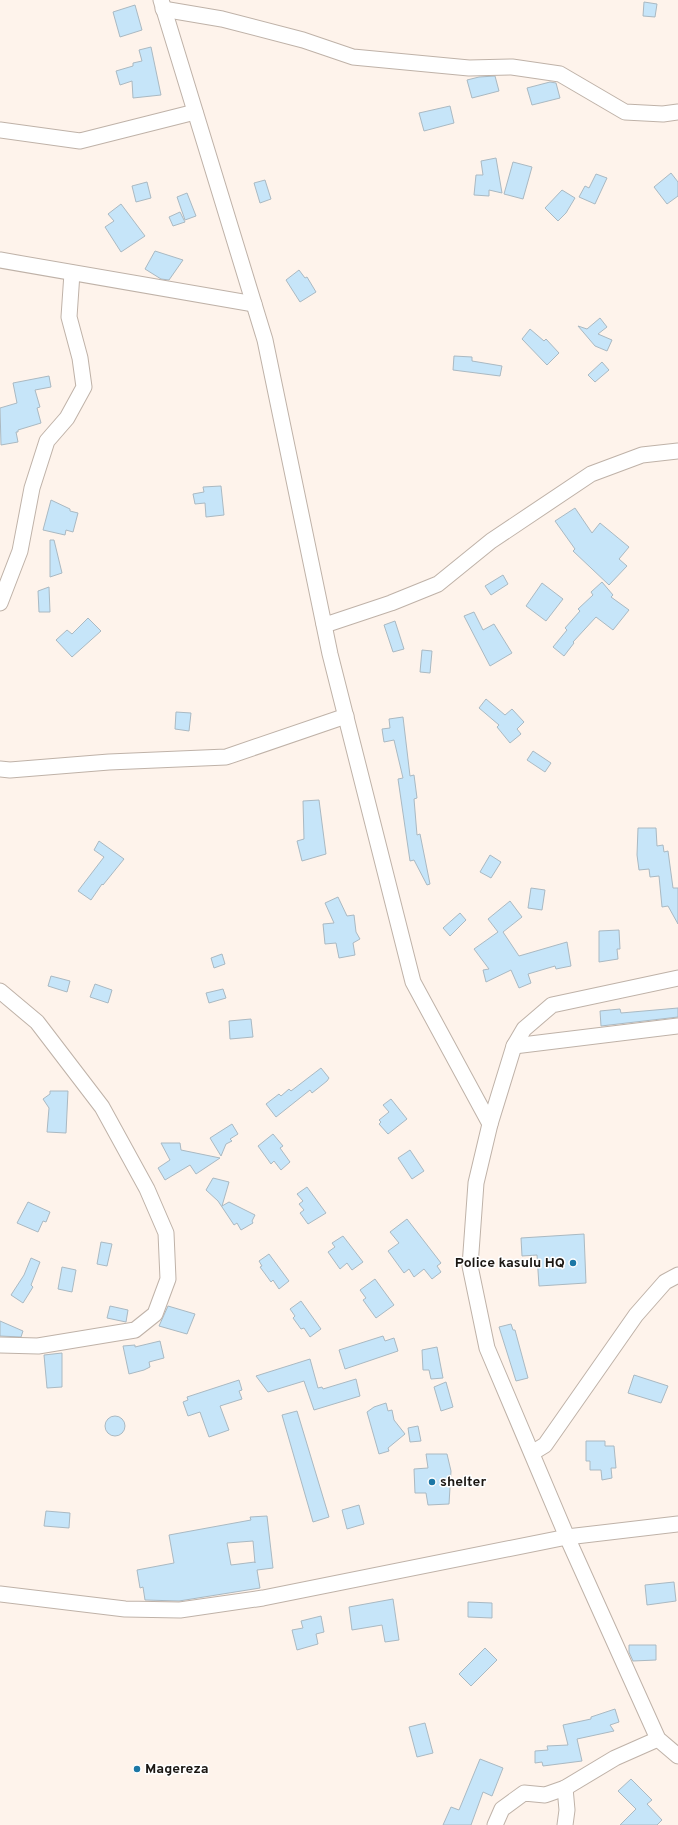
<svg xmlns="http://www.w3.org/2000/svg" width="678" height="1825" font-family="Overpass,sans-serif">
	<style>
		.building { fill: #c6e5f9; stroke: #aab9c2; fill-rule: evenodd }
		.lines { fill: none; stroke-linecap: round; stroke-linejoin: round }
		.minor-casing { stroke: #bfb2a8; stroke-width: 17 }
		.minor { stroke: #fff; stroke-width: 15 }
		.poi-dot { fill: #1c77a5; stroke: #fff; stroke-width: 1.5 }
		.labels { text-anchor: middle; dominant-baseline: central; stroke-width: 3; stroke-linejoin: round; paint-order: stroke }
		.poi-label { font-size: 14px; font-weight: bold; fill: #1b1713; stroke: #fff; text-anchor: start }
	</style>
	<rect width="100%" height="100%" fill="#fef3eb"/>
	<g class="building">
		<polygon points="644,2 657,4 655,17 643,16"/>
		<polygon points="135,5 142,30 120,37 113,12"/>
		<polygon points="151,47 161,95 133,98 132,81 120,85 116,71 133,66 133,63 142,61 139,50"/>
		<polygon points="495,76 499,91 472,98 467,80 479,77"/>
		<polygon points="550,82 556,83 560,98 532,105 527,88"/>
		<polygon points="450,106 454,123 424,131 419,113"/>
		<polygon points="496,158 502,193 489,190 489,196 474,195 476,175 483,175 481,161"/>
		<polygon points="513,162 532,167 523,199 504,194"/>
		<polygon points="671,173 678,182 678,196 667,204 654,187"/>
		<polygon points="596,174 607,178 595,204 579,197 585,186 589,188"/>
		<polygon points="265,180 271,199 260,203 254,183"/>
		<polygon points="147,182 151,198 136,202 132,186"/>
		<polygon points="562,190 575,198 566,213 558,221 545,208"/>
		<polygon points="187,193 196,216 185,220 177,197"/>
		<polygon points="121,204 145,236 121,252 105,227 114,221 108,214"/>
		<polygon points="180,212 185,222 173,226 169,217"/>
		<polygon points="155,251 183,260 169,280 161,279 145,269"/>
		<polygon points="299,270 305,278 307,277 316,292 300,302 286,280"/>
		<polygon points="600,318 607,327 598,334 612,340 607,351 595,346 578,326 587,329"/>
		<polygon points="530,329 544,341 546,339 559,353 547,365 522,339"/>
		<polygon points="454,356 472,357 472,361 502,366 500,376 453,370"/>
		<polygon points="602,362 609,370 595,382 588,375"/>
		<polygon points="49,376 51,387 35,390 40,407 37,408 41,423 18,430 18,432 16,432 18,442 1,445 0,408 17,403 13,383"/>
		<polygon points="221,486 224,515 206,517 205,503 195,504 193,494 204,492 203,487"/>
		<polygon points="51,500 70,509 70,511 78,513 73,532 66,530 65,535 43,530"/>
		<polygon points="575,508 592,533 600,523 629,547 619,559 627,566 609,585 573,551 575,549 555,521"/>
		<polygon points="50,540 54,540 62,573 50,577"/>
		<polygon points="503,575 508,584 491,595 485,586"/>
		<polygon points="602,582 613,595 611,597 629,610 613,630 596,617 573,642 574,643 564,656 553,647 567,630 565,628 580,611 578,609 593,595 591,592"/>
		<polygon points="542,583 563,599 546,621 526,606"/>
		<polygon points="49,587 50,612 39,612 38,591"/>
		<polygon points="474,612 483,630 494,624 512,653 490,666 464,616"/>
		<polygon points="88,618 101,631 72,657 56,640 67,630 72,634"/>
		<polygon points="395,621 404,649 393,652 384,625"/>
		<polygon points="422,650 432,651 430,673 420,672"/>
		<polygon points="486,699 505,715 512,709 524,722 517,729 521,734 510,743 497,727 499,725 479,708"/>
		<polygon points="176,712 191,713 189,731 175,729"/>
		<polygon points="403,717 410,776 414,775 417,798 414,799 417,835 420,834 430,884 427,885 414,860 410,861 398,779 403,778 394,740 384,742 382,729 390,728 389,719"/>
		<polygon points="533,751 551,763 545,772 527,760"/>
		<polygon points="319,800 326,854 302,861 297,841 304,839 303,801"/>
		<polygon points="638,828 656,828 657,846 663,845 664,852 668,851 673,888 678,888 678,924 668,906 662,907 659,876 650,877 649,869 639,870 637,855"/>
		<polygon points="99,841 124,859 103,885 102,884 91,900 78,891 104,857 94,850"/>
		<polygon points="490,855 501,862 491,878 480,872"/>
		<polygon points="531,888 545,890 542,910 528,908"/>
		<polygon points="338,897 347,916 354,915 356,932 360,939 353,943 355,955 339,958 336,943 325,944 323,924 334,923 325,903"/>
		<polygon points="510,901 522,917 503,932 519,956 567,942 571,966 556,969 555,966 528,974 531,983 519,988 511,970 486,982 483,970 489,969 474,949 498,932 488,919"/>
		<polygon points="460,913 466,920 450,936 443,928"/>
		<polygon points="619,930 620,949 617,949 618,959 599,962 599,931"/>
		<polygon points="222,954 225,964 214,968 211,958"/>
		<polygon points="51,976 70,981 67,992 48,986"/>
		<polygon points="95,984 112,990 108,1003 90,997"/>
		<polygon points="223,989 226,998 209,1003 206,993"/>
		<polygon points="678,1008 678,1017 601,1026 600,1011 620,1009 621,1013"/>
		<polygon points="251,1019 253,1037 230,1039 229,1021"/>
		<polygon points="321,1068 329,1078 327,1081 312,1093 310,1090 276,1117 266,1104 279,1094 281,1096 289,1089 291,1091"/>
		<polygon points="50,1091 68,1091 66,1133 47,1132 49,1108 43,1099 50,1094"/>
		<polygon points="391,1099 407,1119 388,1134 379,1124 381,1122 379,1120 389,1112 383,1105"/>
		<polygon points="232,1124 238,1134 230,1139 232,1141 226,1144 221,1156 210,1138"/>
		<polygon points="273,1134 283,1146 280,1148 290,1162 281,1170 274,1161 271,1164 258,1146"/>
		<polygon points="161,1143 180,1143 181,1150 220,1158 196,1174 190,1165 165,1180 158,1168 170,1160"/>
		<polygon points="410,1150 424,1171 412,1179 398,1158"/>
		<polygon points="213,1178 229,1182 222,1206 229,1202 255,1215 252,1221 253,1223 241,1230 237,1223 234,1225 218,1201 206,1190"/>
		<polygon points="307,1187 326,1213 308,1224 300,1213 304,1210 299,1204 303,1201 297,1194"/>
		<polygon points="28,1202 50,1212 46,1222 43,1221 38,1232 17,1223"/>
		<polygon points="407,1219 441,1263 437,1266 441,1272 432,1279 424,1269 414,1277 409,1269 404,1273 388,1251 399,1243 390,1232"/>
		<polygon points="584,1234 586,1283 539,1286 537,1255 522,1256 521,1238"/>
		<polygon points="343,1236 363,1262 352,1270 347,1263 340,1269 328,1252 335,1247 332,1243"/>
		<polygon points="101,1242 112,1244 107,1266 97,1264"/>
		<polygon points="269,1254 289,1281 279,1289 273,1280 271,1282 260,1267 262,1266 259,1261"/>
		<polygon points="31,1258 40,1262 31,1285 33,1287 23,1303 11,1295 24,1275"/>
		<polygon points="62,1267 76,1270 72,1292 58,1289"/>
		<polygon points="375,1279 394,1305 376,1318 363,1300 366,1298 360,1290"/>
		<polygon points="301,1301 321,1329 310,1337 304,1328 301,1329 293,1318 295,1316 290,1309"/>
		<polygon points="110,1306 128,1310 126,1322 107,1318"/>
		<polygon points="168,1306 195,1314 187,1334 159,1326"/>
		<polygon points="0,1321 23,1331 21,1337 0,1336"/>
		<polygon points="511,1324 513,1330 515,1330 528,1378 516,1381 499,1327"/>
		<polygon points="383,1336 385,1341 394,1338 398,1351 345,1369 339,1350"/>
		<polygon points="160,1341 164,1358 149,1362 150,1367 144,1370 129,1374 123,1346 135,1345 135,1347"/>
		<polygon points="437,1347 443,1378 431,1379 429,1370 423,1370 422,1350"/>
		<polygon points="62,1353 62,1387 47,1388 44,1355"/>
		<polygon points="310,1359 318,1388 322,1387 323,1389 356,1379 360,1396 314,1410 304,1381 268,1392 256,1376"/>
		<polygon points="634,1375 668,1386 661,1403 628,1393"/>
		<polygon points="239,1380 242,1390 239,1391 242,1399 220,1406 229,1430 209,1437 200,1412 188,1416 183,1402 188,1400 187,1397"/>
		<polygon points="446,1382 453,1407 441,1411 434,1387"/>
		<polygon points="386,1403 388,1411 392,1410 394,1420 405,1434 388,1448 389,1451 379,1454 367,1412 374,1407"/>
		<polygon points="297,1411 329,1517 313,1522 282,1415"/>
		<circle cx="115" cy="1426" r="10"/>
		<polygon points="418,1426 421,1441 410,1442 408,1428"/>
		<polygon points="586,1441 605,1441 605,1446 614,1446 616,1468 611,1468 612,1478 602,1480 601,1470 590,1470 590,1461 586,1461"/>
		<polygon points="426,1454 447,1454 451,1471 449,1504 428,1505 426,1493 415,1493 414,1469 428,1468"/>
		<polygon points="359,1505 364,1524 347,1529 342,1510"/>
		<polygon points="46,1511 70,1513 69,1528 44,1526"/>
		<path d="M267,1516L273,1568L257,1570L260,1588L179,1601L145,1600L143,1587L140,1588L137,1570L174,1563L169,1535L251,1520L250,1517ZM253,1541L255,1563V1562L231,1565L227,1543Z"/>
		<polygon points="674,1582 676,1601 647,1605 645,1585"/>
		<polygon points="393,1599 399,1640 385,1642 382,1625 352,1630 349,1607"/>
		<polygon points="468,1602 492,1603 492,1618 468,1617"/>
		<polygon points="321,1616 324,1632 316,1634 318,1644 297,1650 292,1630 303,1628 301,1621"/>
		<polygon points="629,1645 656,1645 656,1660 633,1661 629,1652"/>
		<polygon points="485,1648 497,1660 471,1686 459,1674"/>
		<polygon points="615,1709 619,1722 610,1725 614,1731 577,1739 582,1761 543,1766 542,1762 535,1763 535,1751 548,1750 547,1746 568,1745 563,1725 591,1719 591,1717"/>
		<polygon points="425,1723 433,1753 417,1757 409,1727"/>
		<polygon points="480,1759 503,1768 492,1796 483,1792 471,1825 443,1825 451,1807 459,1810"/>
		<polygon points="631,1779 652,1800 647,1804 662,1820 657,1825 620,1825 636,1809 618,1791"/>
	</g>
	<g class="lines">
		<g class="minor-casing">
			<g id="minor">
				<polyline points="161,0 265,340 330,654 413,982 490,1124 476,1183 470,1266 487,1348 567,1537 658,1739 678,1756"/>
				<polyline points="163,9 222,19 303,40 353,57 469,68 512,67 560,74 625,112 663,114 678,112"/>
				<polyline points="0,130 80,141 195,112"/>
				<polyline points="0,260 254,304"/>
				<polyline points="0,603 20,551 32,488 47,441 67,418 84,387 80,358 69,317 72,273"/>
				<polyline points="324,624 331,623 391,603 438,584 491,541 591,474 642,455 678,451"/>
				<polyline points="0,769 10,770 109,762 226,757 346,716"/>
				<polyline points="0,991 37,1022 102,1107 147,1189 166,1233 168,1279 155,1314 135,1330 38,1346 0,1345"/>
				<polyline points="514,1046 678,1026"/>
				<polyline points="490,1124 514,1046 524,1029 552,1005 678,978"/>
				<polyline points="532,1453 545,1445 636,1315 665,1282 678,1275"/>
				<polyline points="0,1594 125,1609 180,1610 263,1598 567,1537 678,1524"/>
				<polyline points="495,1825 502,1809 524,1793 545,1795 565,1788 615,1758 658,1739"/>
				<polyline points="565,1825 567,1810 565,1788"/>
			</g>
		</g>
		<use href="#minor" class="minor"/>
	</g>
	<g class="poi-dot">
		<circle cx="573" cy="1263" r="4"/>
		<circle cx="432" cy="1482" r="4"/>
		<circle cx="137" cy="1769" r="4"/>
	</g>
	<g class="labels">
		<g class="poi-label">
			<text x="565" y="1263" text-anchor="end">Police kasulu HQ</text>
			<text x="440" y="1482">shelter</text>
			<text x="145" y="1769">Magereza</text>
		</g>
	</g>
</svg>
